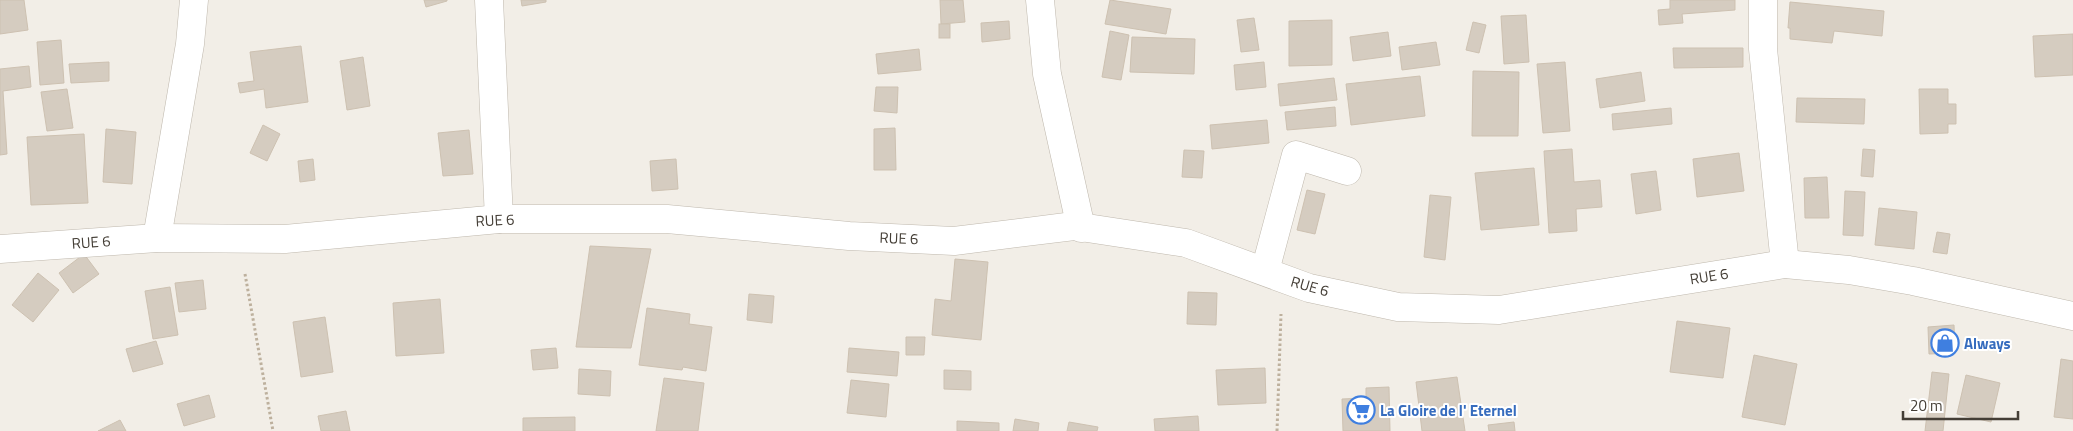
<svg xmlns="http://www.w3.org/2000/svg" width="2073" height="431" font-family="'Titillium Web',sans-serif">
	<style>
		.building { fill: #d5ccc0; stroke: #cdc1b1 }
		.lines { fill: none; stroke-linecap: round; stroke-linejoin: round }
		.minor-casing { stroke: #bfb8ad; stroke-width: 29 }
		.path { stroke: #bdb09d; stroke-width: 3; stroke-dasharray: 2.5 2.5; stroke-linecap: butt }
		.minor { stroke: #fff; stroke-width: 28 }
		.labels { text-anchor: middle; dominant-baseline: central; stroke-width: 4; stroke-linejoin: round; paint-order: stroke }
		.street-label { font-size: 15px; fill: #443e36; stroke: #fff }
		.shop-label { font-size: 15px; font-weight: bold; fill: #366cbe; stroke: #fff; text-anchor: start }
	</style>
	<rect width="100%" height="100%" fill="#f2eee7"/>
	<g class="building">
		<polygon points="0,0 24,0 28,30 0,34"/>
		<polygon points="424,0 447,0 447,1 426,7"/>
		<polygon points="521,0 546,0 546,2 522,6"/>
		<polygon points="940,0 963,0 965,22 941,24"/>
		<polygon points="1110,0 1171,9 1166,34 1105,24"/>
		<polygon points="1670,0 1735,0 1735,10 1682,14 1683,23 1659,25 1658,10 1670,9"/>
		<polygon points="1790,2 1884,11 1882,36 1834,31 1832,43 1790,39 1790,28 1788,28"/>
		<polygon points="1526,15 1529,62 1504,64 1501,16"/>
		<polygon points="1254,18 1259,50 1241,52 1237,20"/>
		<polygon points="1332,20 1332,65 1289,66 1289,21"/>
		<polygon points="1009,21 1010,39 982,42 981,23"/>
		<polygon points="1473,22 1486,25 1479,53 1466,50"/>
		<rect x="939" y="24" width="11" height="14"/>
		<polygon points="1110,31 1129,35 1121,80 1102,77"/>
		<polygon points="1388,32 1391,56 1353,61 1350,37"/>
		<polygon points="2073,34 2073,75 2035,77 2033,36"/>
		<polygon points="1132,37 1195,39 1194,74 1130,72"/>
		<polygon points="61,40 64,83 40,85 37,42"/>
		<polygon points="1436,42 1440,65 1402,70 1399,47"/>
		<polygon points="301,46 308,102 266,108 264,89 240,93 238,83 254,81 250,52"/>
		<polygon points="1673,48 1743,48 1743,67 1674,68"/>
		<polygon points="919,49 921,70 878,74 876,54"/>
		<polygon points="363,57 370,106 347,110 340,61"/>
		<polygon points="109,62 109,81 71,83 69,64"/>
		<polygon points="1264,62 1266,87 1236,90 1234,65"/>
		<polygon points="1565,62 1570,131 1543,133 1537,64"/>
		<polygon points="29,66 31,87 3,91 7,154 0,155 0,69"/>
		<polygon points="1473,71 1519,72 1518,136 1472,136"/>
		<polygon points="1641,72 1645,101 1600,108 1596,79"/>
		<polygon points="1420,76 1425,116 1351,125 1346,84"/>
		<polygon points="1334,78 1337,100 1280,106 1278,84"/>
		<polygon points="876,87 898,87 897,113 874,111"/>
		<polygon points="67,89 73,128 47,131 41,92"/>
		<polygon points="1919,89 1948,89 1948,104 1956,104 1956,124 1948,124 1948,133 1920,134"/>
		<polygon points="1797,98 1865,99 1864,124 1796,122"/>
		<polygon points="1335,107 1336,126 1287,130 1285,112"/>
		<polygon points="1671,108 1672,124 1613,130 1612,114"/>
		<polygon points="1267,120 1269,143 1212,149 1210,125"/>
		<polygon points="263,125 280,134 267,161 250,153"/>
		<polygon points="895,128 896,170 874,170 874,129"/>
		<polygon points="106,129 136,132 132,184 103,182"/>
		<polygon points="469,130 473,174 443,176 438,133"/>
		<polygon points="84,134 88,203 31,205 27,137"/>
		<polygon points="1572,149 1574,182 1600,180 1602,207 1576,209 1577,231 1549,233 1544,151"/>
		<polygon points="1863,149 1875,150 1873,177 1861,176"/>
		<polygon points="1184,150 1204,151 1202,178 1182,177"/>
		<polygon points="1739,153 1744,191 1697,197 1693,159"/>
		<polygon points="313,159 315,180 300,182 298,161"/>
		<polygon points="676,159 678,189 652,191 650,161"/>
		<polygon points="1534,168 1539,225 1481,230 1475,173"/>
		<polygon points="1656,171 1661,210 1636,214 1631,174"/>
		<polygon points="1827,177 1829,218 1805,218 1804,178"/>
		<polygon points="1307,190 1325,194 1315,234 1297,230"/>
		<polygon points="1845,191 1865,192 1863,236 1843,235"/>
		<polygon points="1430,195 1451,197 1445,260 1424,257"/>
		<polygon points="1879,208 1917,212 1914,249 1875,245"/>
		<polygon points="1937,232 1950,234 1947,254 1933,252"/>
		<polygon points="590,246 651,249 631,348 576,347"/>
		<polygon points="84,254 99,274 73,293 59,273"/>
		<polygon points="955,259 988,262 981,340 932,335 935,299 951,301"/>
		<polygon points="38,273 59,290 33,322 12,305"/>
		<polygon points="203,280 206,309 179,312 175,283"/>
		<polygon points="170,287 178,335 153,339 145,291"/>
		<polygon points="1188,292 1217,293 1216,325 1187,324"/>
		<polygon points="749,294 774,296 772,323 747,320"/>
		<polygon points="440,299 444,353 396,356 393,303"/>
		<polygon points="647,308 690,314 689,324 712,327 706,371 683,367 682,370 639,365"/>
		<polygon points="325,317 333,372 301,377 293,322"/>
		<polygon points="1677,321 1730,328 1723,378 1670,372"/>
		<polygon points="1954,325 1955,353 1929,354 1928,327"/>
		<polygon points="906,337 925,337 924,355 906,355"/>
		<polygon points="156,341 163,364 133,372 126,349"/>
		<polygon points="556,348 558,368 533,370 531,350"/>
		<polygon points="849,348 899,352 897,376 847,372"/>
		<polygon points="1754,355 1797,364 1785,425 1742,417"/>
		<polygon points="2061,359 2073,361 2073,419 2054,417"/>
		<polygon points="1265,368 1266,403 1218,405 1216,370"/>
		<polygon points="579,369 611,371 610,396 578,394"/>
		<polygon points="944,370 971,371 971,390 944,389"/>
		<polygon points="1932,372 1949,374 1943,431 1925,431"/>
		<polygon points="1966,375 2000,383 1991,422 1957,414"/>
		<polygon points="1457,377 1465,431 1422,431 1416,382"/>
		<polygon points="664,378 704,383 698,431 656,431"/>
		<polygon points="851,380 889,384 886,417 847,413"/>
		<polygon points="1389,387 1390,431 1343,431 1342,399 1366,398 1366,388"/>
		<polygon points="209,395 215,417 184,426 177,404"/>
		<polygon points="346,411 350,431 321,431 318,416"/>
		<polygon points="1198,416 1199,431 1155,431 1154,419"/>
		<polygon points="575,417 575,431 523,431 523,418"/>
		<polygon points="1015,419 1039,423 1038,431 1013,431"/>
		<polygon points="120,420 126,431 98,431"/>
		<polygon points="957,421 999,423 999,431 957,431"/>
		<polygon points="1069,422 1098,427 1097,431 1067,431"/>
		<polygon points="1514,422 1515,431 1489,431 1488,425"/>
	</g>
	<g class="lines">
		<g class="minor-casing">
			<g id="minor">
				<polyline points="489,0 499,219"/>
				<polyline points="1040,0 1047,74 1081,228"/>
				<polyline points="1763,0 1763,49 1785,264"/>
				<polyline points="157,238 190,44 194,0"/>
				<polyline points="0,249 157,238 285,239 499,219 667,219 849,236 954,241 1074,226 1186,243 1309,288 1398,307 1499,310 1785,264 1849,270 1913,281 2073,316"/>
				<polyline points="1265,271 1296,155 1347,171"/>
			</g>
		</g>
		<g class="path">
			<polyline points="245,274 273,431"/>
			<polyline points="1277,431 1281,314"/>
		</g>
		<use href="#minor" class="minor"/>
	</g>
	<defs>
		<g id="shop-ring" transform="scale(1.4375)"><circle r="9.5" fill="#fff" stroke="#3f7fe0" stroke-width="1.5"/><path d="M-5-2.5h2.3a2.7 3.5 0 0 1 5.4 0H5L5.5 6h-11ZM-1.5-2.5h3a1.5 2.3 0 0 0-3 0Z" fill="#3f7fe0"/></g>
		<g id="supermarket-ring" transform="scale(1.4375)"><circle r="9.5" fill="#fff" stroke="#3f7fe0" stroke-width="1.5"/><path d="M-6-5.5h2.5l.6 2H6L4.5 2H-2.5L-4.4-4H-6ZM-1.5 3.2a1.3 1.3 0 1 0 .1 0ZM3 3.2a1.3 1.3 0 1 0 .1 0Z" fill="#3f7fe0"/></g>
	</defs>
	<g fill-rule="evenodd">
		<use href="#shop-ring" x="1945" y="343"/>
		<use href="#supermarket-ring" x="1361" y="410"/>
	</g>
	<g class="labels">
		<g class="street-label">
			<text transform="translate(495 220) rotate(-3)">RUE 6</text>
			<text transform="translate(899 238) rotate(2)">RUE 6</text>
			<text transform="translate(91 242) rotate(-4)">RUE 6</text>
			<text transform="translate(1709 276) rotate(-9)">RUE 6</text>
			<text transform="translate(1310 286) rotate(16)">RUE 6</text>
		</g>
		<g class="shop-label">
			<text x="1964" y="343">Always</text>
			<text x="1380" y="410">La Gloire de l' Eternel</text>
		</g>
	</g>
	<path d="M1903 411v8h115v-8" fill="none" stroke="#443e36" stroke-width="2.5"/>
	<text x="1910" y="411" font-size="15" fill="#443e36" stroke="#ffffff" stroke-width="4" paint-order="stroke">20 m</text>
</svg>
